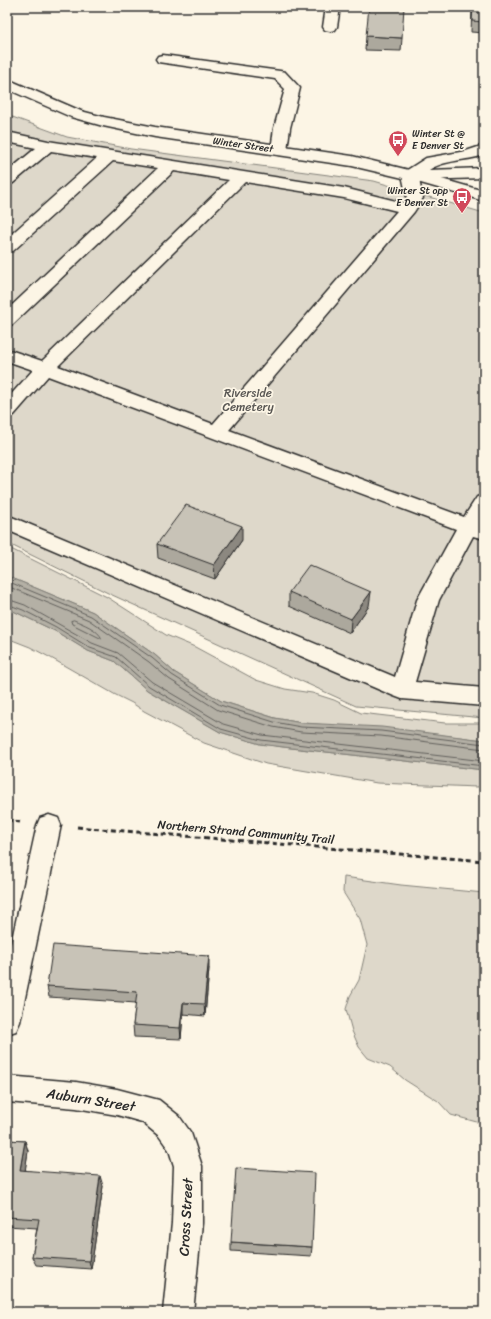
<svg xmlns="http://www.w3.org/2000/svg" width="491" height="1319" font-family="Sriracha,sans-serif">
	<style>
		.green { fill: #ded8ca; stroke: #84827a }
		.water { fill: #b4b0a5; stroke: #7d7b74 }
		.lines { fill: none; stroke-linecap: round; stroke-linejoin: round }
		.shore { stroke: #62605c; stroke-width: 1 }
		.minor-casing { stroke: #2b2b2b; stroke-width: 3 }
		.major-casing { stroke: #2b2b2b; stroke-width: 3 }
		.path { stroke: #2b2b2b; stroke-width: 3; stroke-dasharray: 5 3.5; stroke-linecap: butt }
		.minor { fill: #fcf5e5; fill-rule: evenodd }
		.major { fill: #fcf5e5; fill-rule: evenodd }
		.wall { fill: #aca89d; stroke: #2b2b2b }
		.shaded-wall { fill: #8c8880; stroke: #2b2b2b }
		.building { fill: #c8c3b7; stroke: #2b2b2b }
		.labels { text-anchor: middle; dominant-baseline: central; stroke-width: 3.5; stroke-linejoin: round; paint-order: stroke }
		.far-poi-label { font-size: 10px; fill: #2b2b2b; stroke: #fcf5e5; text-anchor: start }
		.far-street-label { font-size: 10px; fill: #2b2b2b; stroke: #fcf5e5 }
		.park-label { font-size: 12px; fill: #585653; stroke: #fcf5e5 }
		.street-label { font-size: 12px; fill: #2b2b2b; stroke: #fcf5e5 }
		.near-street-label { font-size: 14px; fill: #2b2b2b; stroke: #fcf5e5 }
	</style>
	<rect width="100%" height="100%" fill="#fcf5e5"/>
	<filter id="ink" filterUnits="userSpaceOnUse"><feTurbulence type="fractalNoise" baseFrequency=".025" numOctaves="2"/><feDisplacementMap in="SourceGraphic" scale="8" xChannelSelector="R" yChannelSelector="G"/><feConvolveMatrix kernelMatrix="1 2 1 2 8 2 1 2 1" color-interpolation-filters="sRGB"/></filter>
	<g filter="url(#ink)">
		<g class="green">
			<polygon points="7,115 67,137 131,149 374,181 484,213 484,718 356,706 110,594 7,543"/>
			<polygon points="7,547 107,597 166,635 195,647 256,680 285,689 312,693 334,700 361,713 445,723 484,723 484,740 408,731 302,723 275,718 221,701 174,672 155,655 93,612 7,576"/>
			<polygon points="7,608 55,631 88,651 114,661 147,690 220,732 260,744 291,748 484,770 484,786 477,787 377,783 266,764 204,743 144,711 132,703 114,694 51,658 30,647 7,638"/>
			<polygon points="344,877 401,885 484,893 484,1124 451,1115 438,1101 405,1080 390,1067 368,1058 359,1047 352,1031 346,1009 350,996 359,980 367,945 360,919 343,892"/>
		</g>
		<polygon class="water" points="7,576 93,612 155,655 174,672 221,701 275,718 302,723 382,727 484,740 484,770 291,748 260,744 220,732 147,690 114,661 88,651 55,631 7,608"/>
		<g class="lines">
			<g class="shore">
				<polyline points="7,581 91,616 152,658 172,675 220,705 274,722 301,727 381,731 484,744"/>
				<polyline points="7,586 89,620 149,662 169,679 218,710 273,727 301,732 381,736 484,749"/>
				<polyline points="7,599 25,605 92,643 118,653 152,682 223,724 262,735 484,761"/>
				<polyline points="7,604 23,610 56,627 90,648 116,657 149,686 221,729 261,740 484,766"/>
				<path d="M74,620C83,624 98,629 102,639L72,624L71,621Z"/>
			</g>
			<g class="minor-casing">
				<g id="minor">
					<polygon points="326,7 340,7 337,27 335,30 330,31 325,30 323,27"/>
					<polygon points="163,55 280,71 285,72 300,88 290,128 287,150 285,153 279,155 273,153 271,150 274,128 285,89 275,79 158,62 156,59 158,56"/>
					<path d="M7,132L48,141L344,188L404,203L407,198L402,175L404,172L426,158L466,151L484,145V155C466,161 444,160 429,170L484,168V178L419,180L423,198L414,212L229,430L464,517L477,497L484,495V518L481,523L484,524V539L473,536L439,600L415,682L484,688V706L402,699L394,696L7,530V515L395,677L417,600L456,529L48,376L14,415L7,417V399L33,370L7,361V349L42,361L229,180L174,171L13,324L7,326V310L158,168L113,161L13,251L7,252V238L97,158L51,151L13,183L7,185V172L36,148L7,142ZM245,182L344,198L397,211L213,424L58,366Z"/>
					<polygon points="49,815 58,818 61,825 20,1022 16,1031 7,1034 7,962 37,825 40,818"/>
					<polygon points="7,1076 76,1082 117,1089 159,1100 179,1116 191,1133 202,1166 202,1223 193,1312 163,1312 172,1223 174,1166 169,1150 159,1136 142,1122 117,1115 76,1108 7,1102"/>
				</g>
			</g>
			<g class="major-casing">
				<polygon id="major" points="7,79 81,111 104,117 155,127 352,156 413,171 484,191 484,201 403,178 352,166 155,137 103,126 71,117 7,89"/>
			</g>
			<g class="path">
				<polyline points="7,820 20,822"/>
				<polyline points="77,827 484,861"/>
			</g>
			<use href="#minor" class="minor"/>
			<use href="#major" class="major"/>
		</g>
		<g class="wall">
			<polygon points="472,7 484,7 484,33 471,32"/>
			<polygon points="366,36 402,38 401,51 365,50"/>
			<polygon points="242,540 215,579 158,558 157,544"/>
			<polygon points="289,592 369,606 350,633 289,606"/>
			<polygon points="209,968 205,1016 183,1014 181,1039 134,1037 133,1025 136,1003 49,997 47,986"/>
			<polygon points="7,1140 25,1141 28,1151 25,1170 103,1186 91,1269 36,1265 32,1257 37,1228 7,1226"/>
			<polygon points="231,1242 312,1247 311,1256 231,1251"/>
		</g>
		<g class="shaded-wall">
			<polygon points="242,526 242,540 215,579 214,565"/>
			<polygon points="371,592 369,606 350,633 351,619"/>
			<polygon points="209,956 209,968 205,1016 204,1004"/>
			<polygon points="183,1003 183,1014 181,1039 180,1028"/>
			<polygon points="25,1141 28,1151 24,1179 20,1170"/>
			<polygon points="100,1176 103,1186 91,1269 89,1261"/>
		</g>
		<g class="building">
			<polygon points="369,7 404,7 402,38 366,36"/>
			<polygon points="473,7 484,7 484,22 472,21"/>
			<polygon points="186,505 242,526 214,565 157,544"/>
			<polygon points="309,565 371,592 351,619 289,592"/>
			<polygon points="53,945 209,956 204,1004 183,1003 180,1028 133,1025 137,992 47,986"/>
			<polygon points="7,1140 25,1141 20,1170 100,1176 89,1261 32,1257 39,1219 7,1217"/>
			<polygon points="236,1168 315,1173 312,1247 231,1242"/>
		</g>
	</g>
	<defs>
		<g id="bus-pin" transform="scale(1)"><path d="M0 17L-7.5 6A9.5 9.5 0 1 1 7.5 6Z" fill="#d1495b" stroke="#fcf5e5"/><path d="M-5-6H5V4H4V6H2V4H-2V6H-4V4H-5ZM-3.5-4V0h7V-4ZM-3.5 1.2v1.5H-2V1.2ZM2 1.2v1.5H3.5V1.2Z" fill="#fff"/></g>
	</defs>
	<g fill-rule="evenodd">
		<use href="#bus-pin" x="398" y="140"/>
		<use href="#bus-pin" x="462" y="197"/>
	</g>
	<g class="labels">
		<g class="far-poi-label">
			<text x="412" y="134">Winter St @<tspan x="412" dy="12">E Denver St</tspan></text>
			<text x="448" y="191" text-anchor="end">Winter St opp<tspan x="448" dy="12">E Denver St</tspan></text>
		</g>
		<g class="far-street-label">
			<text transform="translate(243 145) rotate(8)">Winter Street</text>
		</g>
		<g class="park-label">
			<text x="248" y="393">Riverside<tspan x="248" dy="14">Cemetery</tspan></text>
		</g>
		<g class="street-label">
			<text transform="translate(246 832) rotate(5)">Northern Strand Community Trail</text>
		</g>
		<g class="near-street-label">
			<text transform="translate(91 1100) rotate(9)">Auburn Street</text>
			<text transform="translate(186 1217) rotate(-87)">Cross Street</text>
		</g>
	</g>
	<rect width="491" height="1319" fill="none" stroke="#fcf5e5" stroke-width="24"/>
	<rect x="12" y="12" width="467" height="1295" fill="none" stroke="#2b2b2b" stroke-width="1.5" filter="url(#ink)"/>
</svg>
